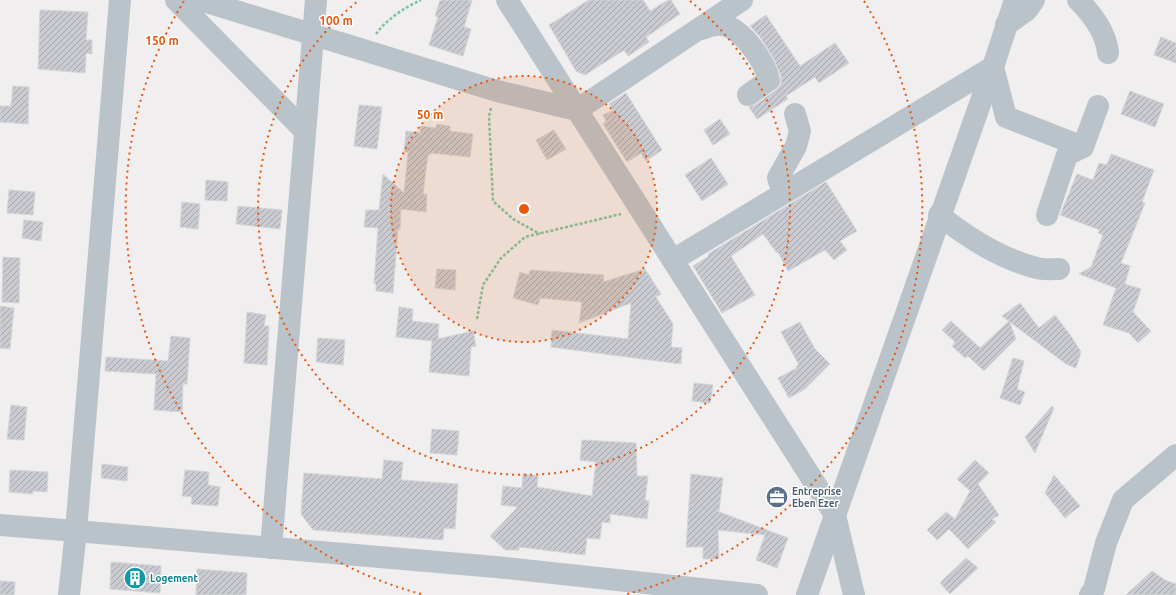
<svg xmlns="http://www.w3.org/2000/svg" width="1176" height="595" font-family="Ubuntu,sans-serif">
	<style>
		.building { fill: url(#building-hatch); stroke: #d2d5d9 }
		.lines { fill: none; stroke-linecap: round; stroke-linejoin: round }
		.path { stroke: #7bc59c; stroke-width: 2.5; stroke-dasharray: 3 2; stroke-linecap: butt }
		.minor { stroke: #bac3c9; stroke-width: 22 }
		.ring { fill: none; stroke: #e8590c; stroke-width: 2; stroke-dasharray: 2 4 }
		.labels { text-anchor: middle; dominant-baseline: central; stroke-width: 3; stroke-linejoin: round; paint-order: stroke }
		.service-label { font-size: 10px; font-weight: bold; fill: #4e5e75; stroke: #fff; text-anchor: start }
		.culture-label { font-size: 10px; font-weight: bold; fill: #0d838f; stroke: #fff; text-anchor: start }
		.centre { fill: #e8590c; stroke: #fff; stroke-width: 2 }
		.ring-label { font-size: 12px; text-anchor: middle; font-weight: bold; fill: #e8590c; stroke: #fff; stroke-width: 3; stroke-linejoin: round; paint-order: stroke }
	</style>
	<defs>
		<pattern id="building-hatch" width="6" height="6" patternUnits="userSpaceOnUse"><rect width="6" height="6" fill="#c9cbd0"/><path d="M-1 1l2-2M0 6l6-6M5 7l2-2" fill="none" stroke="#a5a7ac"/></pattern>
	</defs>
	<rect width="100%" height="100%" fill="#f0eeee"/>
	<g class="building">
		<polygon points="440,0 472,0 464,27 471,29 463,56 429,45 438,17 435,16"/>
		<polygon points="589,0 643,0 650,11 668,0 671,0 680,14 646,37 649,42 628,56 624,50 585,75 576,71 549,25"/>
		<polygon points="40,10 88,12 86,40 92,40 92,54 86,53 85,73 38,69"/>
		<polygon points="766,15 800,66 835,43 849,63 819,83 815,77 786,96 788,99 757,119 749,107 755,105 776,90 781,84 781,76 773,57 760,37 750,26"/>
		<polygon points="1161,37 1176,43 1176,63 1154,55"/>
		<polygon points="13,86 29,87 28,124 0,122 0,106 11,106"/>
		<polygon points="1130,91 1164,104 1155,127 1121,114"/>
		<polygon points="626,93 662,150 646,161 641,153 627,162 603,124 606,121 603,115 613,110 609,104"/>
		<polygon points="359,105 382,107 377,149 354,146"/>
		<polygon points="720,119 730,134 713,145 704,130"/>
		<polygon points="437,124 450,126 450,131 473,134 470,157 430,153 430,155 428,154 423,194 427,194 426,212 401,209 400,230 398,229 393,293 376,291 376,284 374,283 378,228 364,227 366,210 379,210 383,174 404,193 408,152 404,152 406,131 420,133 421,126 436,128"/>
		<polygon points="554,130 566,149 547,160 536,140"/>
		<polygon points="1111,154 1154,170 1142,202 1145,203 1121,263 1130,266 1125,284 1141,289 1133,312 1151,331 1138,343 1129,333 1103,325 1116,288 1079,274 1091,267 1103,235 1098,233 1100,230 1060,215 1077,174 1093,180 1099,163 1107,165"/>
		<polygon points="711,158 728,184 702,201 685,175"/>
		<polygon points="206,180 228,182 227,201 205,200"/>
		<polygon points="826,182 857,231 840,241 847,250 834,260 825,250 788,271 778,252 777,253 763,234 731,256 755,295 722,313 693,266 709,256 708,254"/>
		<polygon points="9,190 35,192 33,215 7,213"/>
		<polygon points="182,202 200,204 198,229 180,227"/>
		<polygon points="238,206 282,210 280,229 236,224"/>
		<polygon points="24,220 43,222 41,241 22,238"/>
		<polygon points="3,257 20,258 19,303 2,302"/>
		<polygon points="437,269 456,270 455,290 435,288"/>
		<polygon points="645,269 661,294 656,297 673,324 671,347 682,348 681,364 551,347 552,330 628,339 631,303 579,323 582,302 540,298 538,305 513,298 520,272 529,275 530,270 604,275 603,282"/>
		<polygon points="1020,303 1039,328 1055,315 1071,336 1081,352 1076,368 1066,364 1002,316"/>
		<polygon points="0,306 14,308 10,349 0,348"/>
		<polygon points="399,307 413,309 412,321 439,324 438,339 473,331 476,346 471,347 469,376 429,372 432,341 396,337"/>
		<polygon points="247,312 266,315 264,326 269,326 267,365 244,363"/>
		<polygon points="951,321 980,348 1009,321 1016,339 984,371 968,356 965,358 952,346 955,342 942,330"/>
		<polygon points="800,322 815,349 830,364 805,389 789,398 778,378 797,368 796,366 799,365 781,332"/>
		<polygon points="171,336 190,338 187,384 183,384 182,412 154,410 156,374 105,371 106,357 168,361"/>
		<polygon points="318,338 345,340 343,365 316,362"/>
		<polygon points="1013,358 1024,361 1017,389 1025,392 1020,405 1000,398"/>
		<polygon points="694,383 713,385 710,403 692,401"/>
		<polygon points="11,405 27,407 24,440 7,439"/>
		<polygon points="1052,406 1054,408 1035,453 1025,437"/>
		<polygon points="432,429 459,431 457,455 430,453"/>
		<polygon points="582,440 636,443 637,476 648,476 645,500 649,501 647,519 610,514 610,523 602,522 600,539 587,538 585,555 519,547 519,550 505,550 490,536 518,507 501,505 503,486 522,488 523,474 538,476 537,487 592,496 596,462 580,460"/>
		<polygon points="384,460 403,462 401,480 458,484 455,529 444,528 443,540 313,530 301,514 304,473 382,479"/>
		<polygon points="975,460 989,473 978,484 999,515 992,519 996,522 968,549 949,529 937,540 927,530 946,512 955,519 970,491 957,479"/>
		<polygon points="102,464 128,467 127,481 101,478"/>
		<polygon points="10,470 48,472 47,492 33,491 33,494 9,492"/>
		<polygon points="185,470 209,472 208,485 220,487 218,506 191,504 192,497 182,496"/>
		<polygon points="691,474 723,478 719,511 717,511 788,538 777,568 756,560 765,535 718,530 719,559 703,559 703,547 686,547"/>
		<polygon points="1054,475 1080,506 1065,518 1045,493"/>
		<polygon points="966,558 978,568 950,594 940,583"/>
		<polygon points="111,562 161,566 160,593 110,589"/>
		<polygon points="197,569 247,573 246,595 196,595"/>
		<polygon points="1152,571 1165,580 1176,584 1176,595 1126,595"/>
		<polygon points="0,581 15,582 14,595 0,595"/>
	</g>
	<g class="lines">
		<g class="path">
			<path d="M376,34C386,20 405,7 421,0"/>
			<polyline points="491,108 489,116 493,201 513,219 540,234"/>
			<polyline points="477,319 483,285 501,258 525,237 621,214"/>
		</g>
		<g class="minor">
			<polyline points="120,0 76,531 496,567 757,595"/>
			<polyline points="176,0 305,131"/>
			<polyline points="200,0 497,91 577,110 742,0"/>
			<polyline points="507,0 835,515 854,595"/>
			<path d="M1078,0C1093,15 1106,32 1108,53"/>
			<polyline points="1006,25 1027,10 1034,0"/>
			<path d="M701,29C706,28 711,25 716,25C739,22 765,61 769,80L748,95"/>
			<polyline points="783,192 778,178 796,146 800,131 795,114"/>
			<path d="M939,215C968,238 1001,259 1037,268C1044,270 1052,269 1059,269"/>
			<polyline points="1047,215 1067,155 1083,147"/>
			<polyline points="673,260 993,67 1006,117 1083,147 1098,106"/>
			<polyline points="0,525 76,531 69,595"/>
			<polyline points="271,548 316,0"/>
			<polyline points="807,595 993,67 1015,0"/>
			<polyline points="1090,595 1094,589 1106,543 1123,500 1176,455"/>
		</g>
	</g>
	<circle cx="524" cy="209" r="133" fill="#e8590c" fill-opacity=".12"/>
	<g class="ring">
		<circle cx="524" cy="209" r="133"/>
		<path d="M690 1A266 266 0 1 1 358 1"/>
		<path d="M421 594A399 399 0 0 1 184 1M864 1A399 399 0 0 1 627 594"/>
	</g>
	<defs>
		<g id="office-disc" transform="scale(1.15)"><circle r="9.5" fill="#5c6f8a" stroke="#fff"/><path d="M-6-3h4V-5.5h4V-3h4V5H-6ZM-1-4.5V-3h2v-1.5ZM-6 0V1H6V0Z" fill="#fff"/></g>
		<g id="building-disc" transform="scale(1.15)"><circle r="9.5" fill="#0f9aa8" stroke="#fff"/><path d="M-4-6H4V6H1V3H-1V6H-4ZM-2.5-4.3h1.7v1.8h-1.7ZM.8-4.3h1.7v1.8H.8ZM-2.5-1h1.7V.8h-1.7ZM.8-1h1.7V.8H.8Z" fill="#fff"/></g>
	</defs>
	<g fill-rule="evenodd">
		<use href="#office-disc" x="777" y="497"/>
		<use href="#building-disc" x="135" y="578"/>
	</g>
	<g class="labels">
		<g class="service-label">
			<text x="792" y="491">Entreprise<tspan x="792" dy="12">Eben Ezer</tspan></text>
		</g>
		<g class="culture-label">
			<text x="150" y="578">Logement</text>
		</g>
	</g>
	<circle cx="524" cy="209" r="6" class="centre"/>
	<g class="ring-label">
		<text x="336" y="25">100 m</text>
		<text x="162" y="45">150 m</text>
		<text x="430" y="119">50 m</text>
	</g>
</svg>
